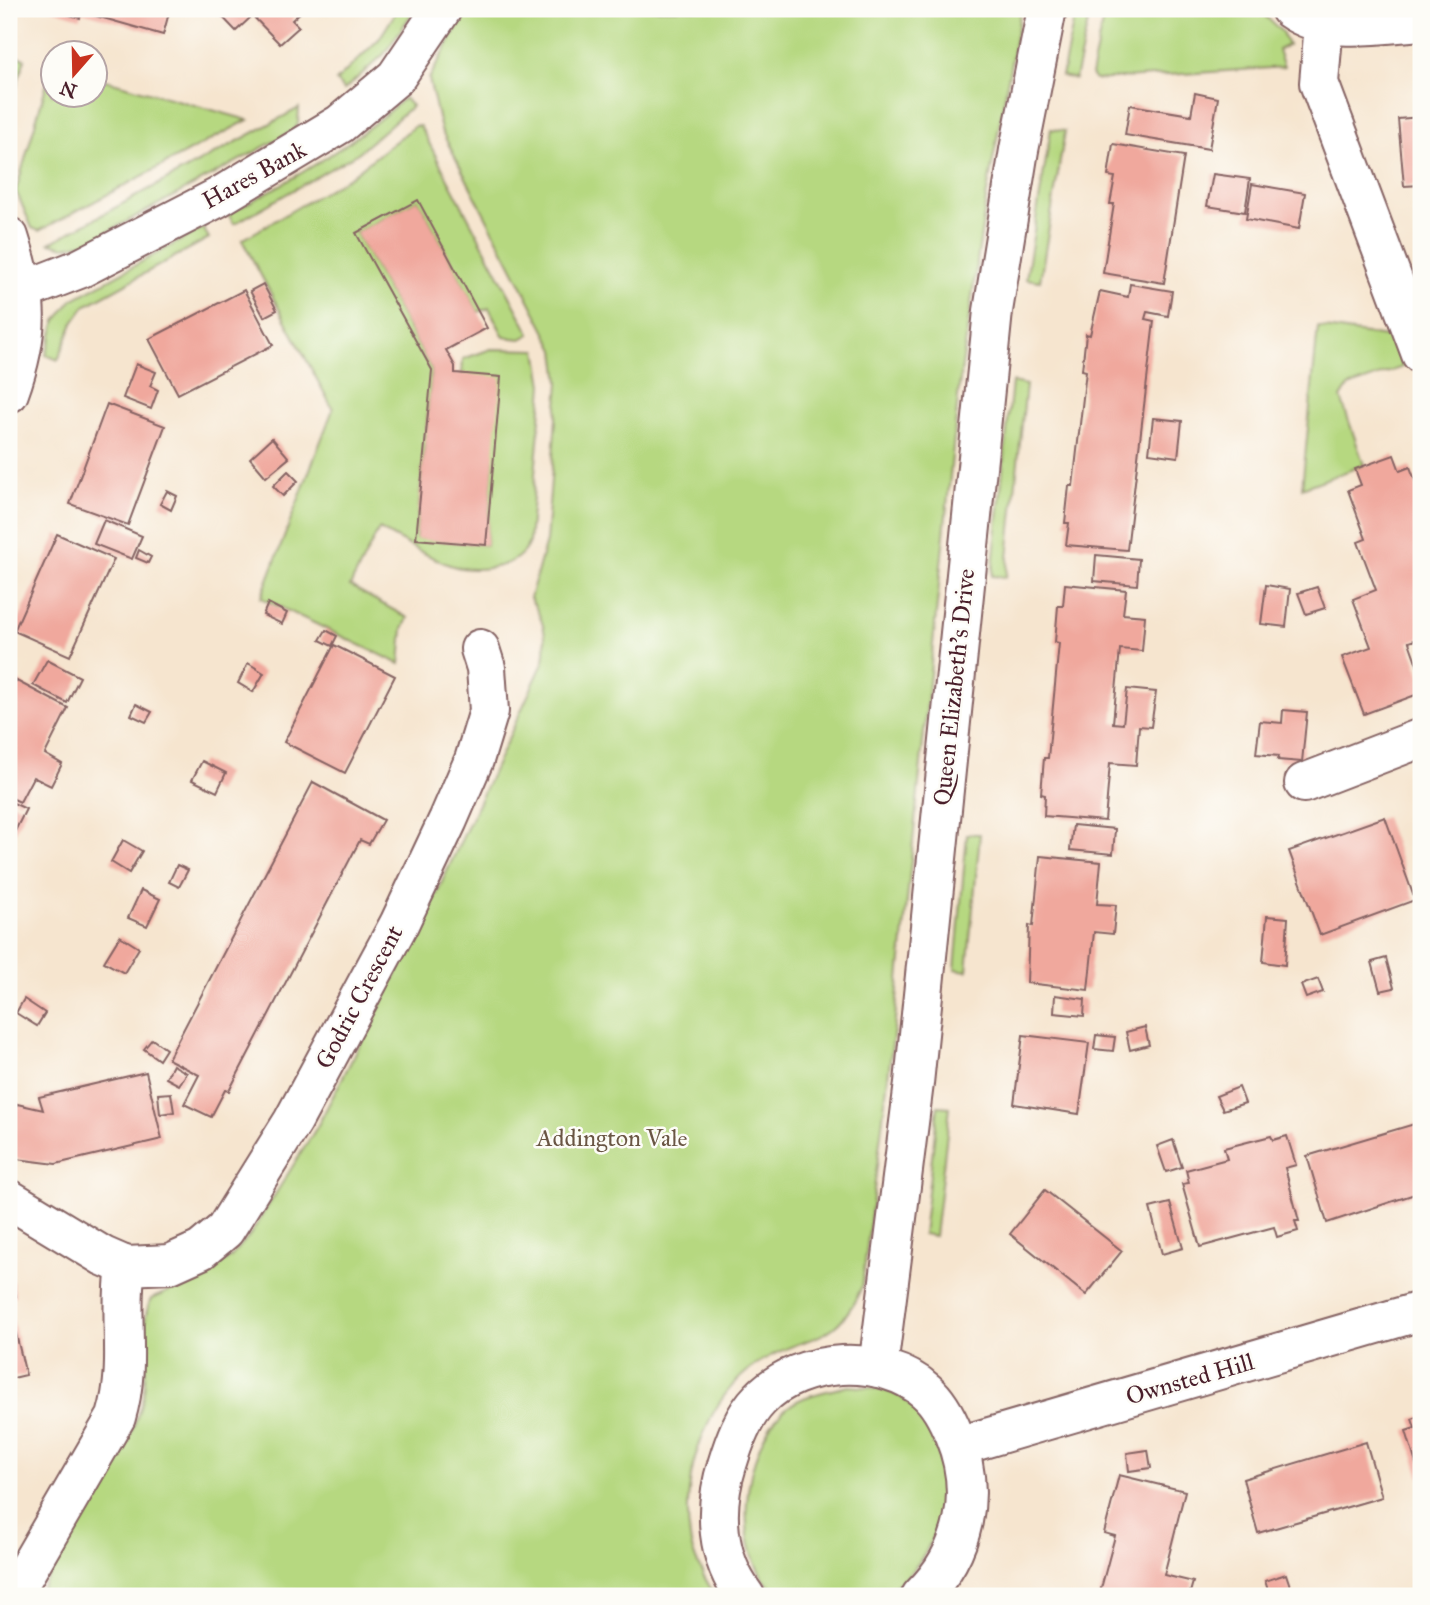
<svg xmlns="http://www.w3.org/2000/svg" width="1430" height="1605" font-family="'IM FELL Great Primer',serif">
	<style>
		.green { fill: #b6d880; stroke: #807c56; stroke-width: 2 }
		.building { fill: #f0a89d }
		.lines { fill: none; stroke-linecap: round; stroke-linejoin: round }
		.minor-casing { stroke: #866464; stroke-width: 42 }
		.minor { stroke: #fff; stroke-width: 38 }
		.labels { text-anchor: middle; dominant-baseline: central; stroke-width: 5; stroke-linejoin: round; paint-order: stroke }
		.street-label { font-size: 24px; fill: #4a1f2b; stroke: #fdfcf7 }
		.park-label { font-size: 24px; fill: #6a5644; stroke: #fdfcf7 }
	</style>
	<rect width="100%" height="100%" fill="#fdfcf7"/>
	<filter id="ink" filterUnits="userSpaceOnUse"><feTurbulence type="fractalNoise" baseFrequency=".0143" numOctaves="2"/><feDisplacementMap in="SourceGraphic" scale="14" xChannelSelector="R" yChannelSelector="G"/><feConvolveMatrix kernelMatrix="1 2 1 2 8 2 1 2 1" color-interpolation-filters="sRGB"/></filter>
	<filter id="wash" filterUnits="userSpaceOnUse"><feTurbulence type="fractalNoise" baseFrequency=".00686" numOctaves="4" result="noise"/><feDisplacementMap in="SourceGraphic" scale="28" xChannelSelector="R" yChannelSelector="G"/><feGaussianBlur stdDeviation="1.57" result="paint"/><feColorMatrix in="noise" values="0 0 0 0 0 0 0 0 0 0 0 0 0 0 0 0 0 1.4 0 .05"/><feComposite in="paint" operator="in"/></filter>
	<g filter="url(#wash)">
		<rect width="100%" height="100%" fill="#f6e5cf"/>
		<g class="green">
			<polygon points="398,9 415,9 384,54 344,90 336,81 379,39"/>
			<path d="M467,9H1021L987,192L959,387L894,1029L862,1286C835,1349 809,1331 760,1362C706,1396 680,1477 690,1538C693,1559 705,1578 715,1596H37C72,1533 123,1471 142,1401C151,1368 137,1328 151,1299L206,1275L231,1257L250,1235L317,1127L424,921L544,661C548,636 544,620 530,598L546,541L559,382L555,350L441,130L429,79Z"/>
			<polygon points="1076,9 1091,9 1075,79 1062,76"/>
			<polygon points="1105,9 1258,9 1282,32 1288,45 1278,50 1284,67 1095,80 1091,75"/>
			<polygon points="9,54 25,59 9,109"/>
			<polygon points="52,65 52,94 94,94 95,77 248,120 39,231 32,228 16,191"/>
			<path d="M404,98L412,106L358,153L234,224L228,214C291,180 351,147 404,98Z"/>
			<polygon points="299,108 298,124 293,131 89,242 64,247 50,243"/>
			<path d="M415,126H420L530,334L521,339L504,337L489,308L478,312L418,200L356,233L432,370L416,538L486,545L493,461L462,374L463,359L491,349L537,350L543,385L529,542C519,570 472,574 447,564C424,555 402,541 379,529L350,586L408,618L403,629L400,664L261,598L333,409L242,240L351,176Z"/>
			<polygon points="1051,129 1065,131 1040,281 1026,279"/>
			<polygon points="203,228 209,238 85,306 73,323 58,360 46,355 56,321 72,300"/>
			<polygon points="1318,327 1393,338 1403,367 1348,387 1341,398 1364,465 1302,488"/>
			<polygon points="1012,382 1026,385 1006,577 992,576"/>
			<polygon points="967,834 980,834 967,971 955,969"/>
			<polygon points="938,1106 950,1107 935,1236 923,1234"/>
			<path d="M849,1386C868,1388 889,1388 905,1400C966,1446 949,1568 878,1595C861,1601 803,1596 781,1596C728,1562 741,1443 788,1407C804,1394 829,1391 849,1386Z"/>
		</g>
		<g id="blocks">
			<g class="building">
				<polygon points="50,9 170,9 163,35 82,12 80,18"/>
				<polygon points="215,9 242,9 250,18 236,31"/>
				<polygon points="246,9 304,9 292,20 299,27 280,44"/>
				<polygon points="1195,93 1218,98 1209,149 1125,135 1130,105 1191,115"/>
				<polygon points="1421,117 1421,185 1404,186 1398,119"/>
				<polygon points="1113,144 1184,156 1164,283 1103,273 1114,204 1110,204 1115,177 1108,176"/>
				<polygon points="1213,174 1250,179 1245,212 1207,206"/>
				<polygon points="1252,184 1305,193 1299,229 1246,219"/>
				<polygon points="418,200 487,328 446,350 455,366 455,373 501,377 486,545 416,539 432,370 356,233"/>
				<polygon points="263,284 277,310 264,317 250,291"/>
				<polygon points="1130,284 1172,291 1168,316 1147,312 1145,319 1154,321 1127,550 1066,545 1069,523 1065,523 1069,486 1073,486 1086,371 1082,370 1086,334 1090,335 1100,291 1128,297"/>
				<polygon points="244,290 273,345 178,394 149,339"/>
				<polygon points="136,364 156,372 150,386 158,390 151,409 123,398"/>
				<polygon points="107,404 165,426 128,525 70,504"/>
				<polygon points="1153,418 1182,421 1178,457 1149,453"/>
				<polygon points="272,438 289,458 266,477 250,458"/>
				<polygon points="1394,455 1400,471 1410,467 1421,496 1421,638 1409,642 1421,676 1421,693 1364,714 1342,657 1371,647 1353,599 1376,590 1358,542 1366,539 1348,490 1361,485 1355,469"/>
				<polygon points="288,471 298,481 283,496 273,486"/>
				<polygon points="167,491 177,496 171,510 160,504"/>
				<polygon points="104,520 142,536 132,559 94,544"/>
				<polygon points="57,534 114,559 70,656 14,631"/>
				<polygon points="139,550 151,557 148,563 136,558"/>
				<polygon points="1096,555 1139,559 1137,585 1094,581"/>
				<polygon points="1065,584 1126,590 1123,614 1145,616 1142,651 1120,649 1113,723 1123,724 1127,689 1156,692 1151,727 1139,726 1136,765 1110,763 1105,821 1044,816 1045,795 1041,794 1044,758 1048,758 1059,643 1055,642 1058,606 1063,606"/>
				<polygon points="1266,585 1290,589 1286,627 1261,624"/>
				<polygon points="1317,587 1325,608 1306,614 1298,593"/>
				<polygon points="268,603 287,613 282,624 263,615"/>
				<polygon points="326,630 337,636 332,646 320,640"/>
				<polygon points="334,645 395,676 345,773 284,742"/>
				<polygon points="47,660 80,677 67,703 33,685"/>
				<polygon points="248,663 264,673 253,692 238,683"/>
				<polygon points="9,677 68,708 45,754 62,764 51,786 33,777 20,802 9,797"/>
				<polygon points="136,704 152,712 146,722 131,715"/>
				<polygon points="1283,710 1307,712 1302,762 1278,760 1279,756 1256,754 1260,721 1282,723"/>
				<polygon points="202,761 226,773 217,792 192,780"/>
				<polygon points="313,782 383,820 369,844 360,840 229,1091 225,1090 211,1117 184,1104 199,1075 168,1059"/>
				<polygon points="9,801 26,809 9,843"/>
				<polygon points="1385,817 1415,900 1320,935 1289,851"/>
				<polygon points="1073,825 1115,829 1113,854 1070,850"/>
				<polygon points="123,840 142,851 129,873 111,862"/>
				<polygon points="1040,856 1101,862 1097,904 1116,905 1113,934 1094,932 1088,990 1027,983 1029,925 1033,926"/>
				<polygon points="177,865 188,870 179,887 169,882"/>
				<polygon points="141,890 160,899 147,926 128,918"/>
				<polygon points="1267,916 1288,918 1285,965 1263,962"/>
				<polygon points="120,936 139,948 124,973 104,962"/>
				<polygon points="1386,958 1394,988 1380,991 1372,962"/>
				<polygon points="1318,979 1323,992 1306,998 1301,985"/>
				<polygon points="1055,995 1085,999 1084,1016 1054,1013"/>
				<polygon points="24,999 45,1013 37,1026 16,1013"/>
				<polygon points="1145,1027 1149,1045 1130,1050 1126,1032"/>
				<polygon points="1023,1035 1089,1043 1079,1114 1014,1104"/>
				<polygon points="1096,1035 1115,1037 1113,1051 1094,1049"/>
				<polygon points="152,1039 166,1049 159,1060 144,1049"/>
				<polygon points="173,1065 187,1073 179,1085 166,1078"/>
				<polygon points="146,1072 162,1139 56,1164 9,1158 9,1119 17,1104 43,1110 39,1097"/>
				<polygon points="1239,1087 1245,1103 1223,1110 1216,1096"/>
				<polygon points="171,1093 174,1112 160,1114 158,1094"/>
				<polygon points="1421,1122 1421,1192 1327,1223 1307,1156"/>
				<polygon points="1271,1136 1273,1140 1287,1136 1296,1165 1285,1168 1299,1221 1295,1221 1298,1231 1277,1237 1274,1227 1200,1247 1182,1184 1189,1183 1186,1170 1227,1159 1224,1148"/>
				<polygon points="1173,1140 1182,1167 1166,1172 1157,1146"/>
				<polygon points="1045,1190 1122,1251 1086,1295 1010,1234"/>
				<polygon points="1170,1203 1183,1248 1162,1254 1150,1208"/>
				<polygon points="11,1276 16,1296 9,1298 9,1277"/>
				<polygon points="9,1305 26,1375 9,1379"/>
				<polygon points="1421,1416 1421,1480 1406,1431 1415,1428 1412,1419"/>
				<polygon points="1366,1442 1382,1497 1258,1533 1243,1479"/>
				<polygon points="1148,1450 1151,1468 1129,1471 1127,1453"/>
				<polygon points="1119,1475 1185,1491 1164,1575 1193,1582 1189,1596 1099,1596 1115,1536 1104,1533"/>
				<polygon points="1286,1574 1293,1595 1270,1596 1265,1581"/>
			</g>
		</g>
	</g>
	<g filter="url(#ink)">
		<use href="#blocks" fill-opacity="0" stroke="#866464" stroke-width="2"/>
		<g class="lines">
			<g class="minor-casing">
				<g id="minor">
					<path d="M1290,9C1326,35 1380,24 1421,21"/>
					<polyline points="1324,23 1319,83 1421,354"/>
					<path d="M9,237C29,298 31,332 9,393"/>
					<polyline points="25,290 79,269 217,198 340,124 396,77 442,9"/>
					<polyline points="1304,783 1421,738"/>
					<polyline points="9,1199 103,1256 126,1266 170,1264 201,1250 225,1230 293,1121 399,924 448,820 474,760 489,711 486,668 480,649"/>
					<polyline points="878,1368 914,1083 993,311 1019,150 1047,9"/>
					<polyline points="959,1446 1421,1311"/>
					<path d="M12,1596L116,1417C132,1363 118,1320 126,1266"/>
					<path d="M745,1596C716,1558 713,1509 727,1465C734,1442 743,1416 760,1399C799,1357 884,1353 926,1391C939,1402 948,1420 954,1435C978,1493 965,1553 921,1596"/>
				</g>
			</g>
			<use href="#minor" class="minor"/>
		</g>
	</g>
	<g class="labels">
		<g class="street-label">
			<text transform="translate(254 175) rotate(-29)">Hares Bank</text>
			<text transform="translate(954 687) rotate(-84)">Queen Elizabeth's Drive</text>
			<text transform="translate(359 997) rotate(-62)">Godric Crescent</text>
			<text transform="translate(1190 1379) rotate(-16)">Ownsted Hill</text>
		</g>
		<g class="park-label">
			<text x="612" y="1138">Addington Vale</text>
		</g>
	</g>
	<rect width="1430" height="1605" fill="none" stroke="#fdfcf7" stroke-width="35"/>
	<g transform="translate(74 74) rotate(200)"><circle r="33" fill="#fdfcf7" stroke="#b5a4a5" stroke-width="2"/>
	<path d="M0-5L12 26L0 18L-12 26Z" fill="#c8321e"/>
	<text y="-10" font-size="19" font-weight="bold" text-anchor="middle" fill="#4a1f2b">N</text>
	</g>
</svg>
